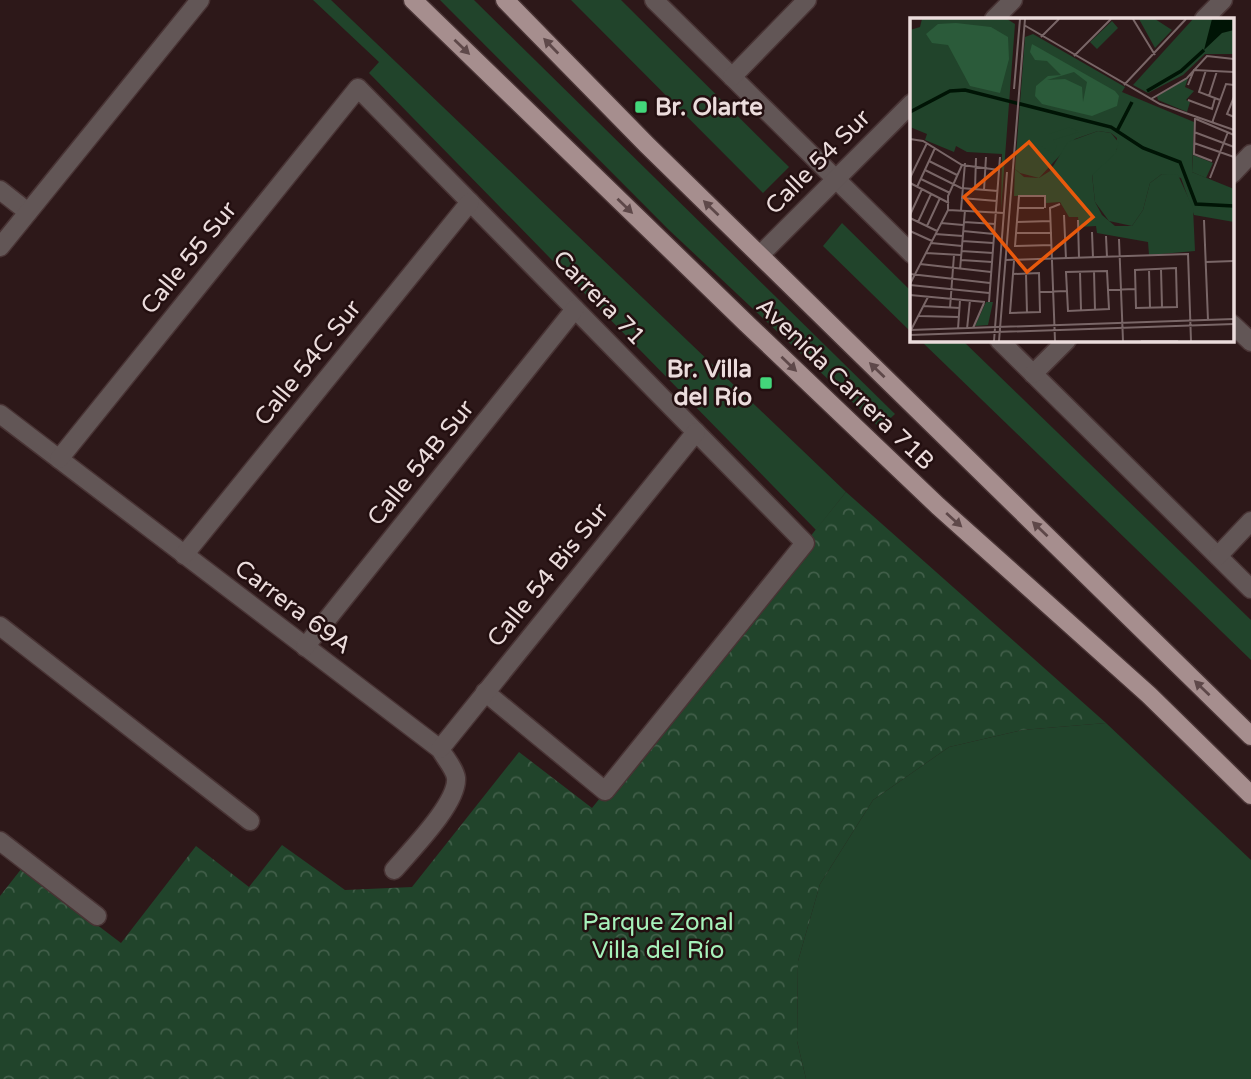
<svg xmlns="http://www.w3.org/2000/svg" width="1251" height="1079" font-family="'Varela Round',sans-serif">
	<style>
		.grass { fill: #21442b }
		.park { fill: url(#park-crowns) }
		.lines { fill: none; stroke-linecap: round; stroke-linejoin: round }
		.minor-casing { stroke: #483334; stroke-width: 21 }
		.major-casing { stroke: #483334; stroke-width: 21 }
		.minor { stroke: #625656; stroke-width: 18 }
		.major { stroke: #a68e8e; stroke-width: 18 }
		.oneway { fill: #5e4849 }
		.poi-dot { fill: #43d77b; stroke: #230f10; stroke-width: 2.5 }
		.labels { text-anchor: middle; dominant-baseline: central; stroke-width: 5; stroke-linejoin: round; paint-order: stroke }
		.poi-label { font-size: 24px; font-weight: bold; fill: #ebdcdc; stroke: #230f10; text-anchor: start }
		.street-label { font-size: 24px; fill: #ebdcdc; stroke: #230f10 }
		.park-label { font-size: 24px; fill: #a6f1ba; stroke: #230f10 }
		.inset-river { fill: none; stroke: #001405; stroke-width: 3.5 }
		.inset-road { fill: none; stroke: #796667; stroke-width: 2 }
		.view { fill: #e8590c; fill-opacity: 0.15; stroke: #e8590c; stroke-width: 3.5 }
		.inset-edge { fill: none; stroke: #ebdcdc; stroke-width: 3.5 }
	</style>
	<defs>
		<pattern id="park-crowns" width="20" height="18" patternUnits="userSpaceOnUse" patternTransform="scale(1.75)"><rect width="20" height="18" fill="#21442b"/><path d="M2 6a3 3 0 1 1 6 0M12 15a3 3 0 1 1 6 0" fill="none" stroke="#415e49"/></pattern>
	</defs>
	<rect width="100%" height="100%" fill="#2d1819"/>
	<g class="grass">
		<polygon points="313,0 331,0 846,492 816,530 369,73 379,62"/>
		<polygon points="440,0 474,0 895,414 880,428 669,230"/>
		<polygon points="571,0 621,0 789,167 763,193"/>
		<polygon points="842,223 911,291 911,332 823,246"/>
		<polygon points="920,340 962,340 1251,620 1251,660"/>
		<polygon points="1106,723 1251,860 1251,1079 806,1079 797,1041 798,961 820,884 873,800 949,747 1022,730"/>
	</g>
	<polygon class="park" points="846,492 1106,723 1022,730 949,747 873,800 820,884 798,961 797,1041 806,1079 0,1079 0,896 22,868 121,943 196,846 249,887 282,845 345,890 412,887 519,752 592,808"/>
	<g class="lines">
		<g class="minor-casing">
			<g id="minor">
				<polyline points="654,0 912,254"/>
				<polyline points="994,19 1013,0"/>
				<polyline points="1204,19 1223,0"/>
				<polyline points="732,77 807,0"/>
				<polyline points="1232,174 1251,154"/>
				<polyline points="0,190 28,212"/>
				<polyline points="0,247 200,0"/>
				<polyline points="760,255 912,103"/>
				<polyline points="1232,324 1251,342"/>
				<polyline points="999,340 1251,589"/>
				<polyline points="1033,374 1067,340"/>
				<path d="M0,414L440,749C445,758 455,769 456,778C458,803 411,850 394,870"/>
				<polyline points="59,459 358,88 805,543 605,791 485,692"/>
				<polyline points="184,555 470,202"/>
				<polyline points="1218,556 1251,521"/>
				<polyline points="0,626 250,821"/>
				<polyline points="305,647 575,309"/>
				<polyline points="440,749 696,432"/>
				<polyline points="0,841 97,916"/>
			</g>
		</g>
		<g class="major-casing">
			<g id="major">
				<polyline points="413,0 746,323 938,506 1149,695 1251,795"/>
				<polyline points="505,0 647,145 1251,736"/>
			</g>
		</g>
		<use href="#minor" class="minor"/>
		<use href="#major" class="major"/>
	</g>
	<defs><path id="oneway-solid" d="M-6-.8H1V-3.2L6.5 0L1 3.2V.8H-6Z" transform="scale(1.75)"/></defs>
	<g class="oneway">
		<use href="#oneway-solid" transform="translate(551 46) rotate(-134)"/>
		<use href="#oneway-solid" transform="translate(462 47) rotate(44)"/>
		<use href="#oneway-solid" transform="translate(625 206) rotate(44)"/>
		<use href="#oneway-solid" transform="translate(711 208) rotate(-136)"/>
		<use href="#oneway-solid" transform="translate(789 364) rotate(44)"/>
		<use href="#oneway-solid" transform="translate(877 370) rotate(-136)"/>
		<use href="#oneway-solid" transform="translate(954 520) rotate(42)"/>
		<use href="#oneway-solid" transform="translate(1040 529) rotate(-136)"/>
		<use href="#oneway-solid" transform="translate(1202 688) rotate(-136)"/>
	</g>
	<g class="poi-dot">
		<rect x="634" y="100" width="14" height="14" rx="3.5"/>
		<rect x="759" y="376" width="14" height="14" rx="3.5"/>
	</g>
	<g class="labels">
		<g class="poi-label">
			<text x="655" y="107">Br. Olarte</text>
			<text x="752" y="369" text-anchor="end">Br. Villa<tspan x="752" dy="28">del Río</tspan></text>
		</g>
		<g class="street-label">
			<text transform="translate(818 162) rotate(-45)">Calle 54 Sur</text>
			<text transform="translate(189 258) rotate(-51)">Calle 55 Sur</text>
			<text transform="translate(599 298) rotate(46)">Carrera 71</text>
			<text transform="translate(308 363) rotate(-51)">Calle 54C Sur</text>
			<text transform="translate(845 384) rotate(44)">Avenida Carrera 71B</text>
			<text transform="translate(421 463) rotate(-51)">Calle 54B Sur</text>
			<text transform="translate(548 575) rotate(-51)">Calle 54 Bis Sur</text>
			<text transform="translate(293 607) rotate(37)">Carrera 69A</text>
		</g>
		<g class="park-label">
			<text x="658" y="922">Parque Zonal<tspan x="658" dy="28">Villa del Río</tspan></text>
		</g>
	</g>
	<g transform="translate(910 18)">
		<rect width="324" height="324" fill="#2d1819"/>
		<path d="M12,1H97L105,6L91,192L92,136L57,134L46,128L44,134L15,122L17,116L0,109V12L10,9ZM123,16L215,69L212,74L284,104L282,154L324,171V204L284,197L271,160L252,156L240,165L233,192L222,208L199,203L185,184L182,156L207,131V120L201,115L188,113L165,121L129,160L110,155L105,151L115,19Z" fill="#21442b"/>
		<path d="M46,5L81,9L98,19L99,41L90,75L60,68L38,27L22,25L16,16L28,6ZM122,26L205,73L209,78L207,88L182,98L132,86L125,78L126,68L138,58L151,57L137,43L125,42L120,34Z" fill="#2b5b3a"/>
		<path d="M164,54L177,64L173,84L172,69L155,61L137,62ZM160,109L169,114L143,122L147,128L143,136L129,127L139,116Z" fill="#21442b"/>
		<path d="M229,1H245L262,12L245,30ZM283,1H324V36H295L273,57L238,75L223,67ZM202,3L208,10L187,31L180,24ZM278,60L275,69L284,73L276,82L280,84L277,94L248,82L247,78ZM188,113L201,115L209,125L205,136L182,157L185,184L192,197L205,208H222L233,192L240,165L252,156L268,157L283,190L285,233L239,237L238,224L187,215L186,208L169,209L168,199H159L150,184L136,185V177L104,178L105,151L114,159L129,160L140,153L158,124ZM283,137L303,145L296,160L282,154ZM76,284H83L78,307L65,308Z" fill="#21442b"/>
		<path d="M302,1H324V12L312,15L294,32Z" fill="#001405"/>
		<path class="inset-river" d="M237,73L271,53L294,32M0,94L40,73L55,72L201,109L233,130L270,144L286,186L324,188M207,113L222,84"/>
		<path class="inset-road" d="M223,1L245,37M114,7L250,86L324,112M131,19L149,1M164,38L201,1M296,52L289,74L310,82M214,67L276,1M278,67L284,52L324,54M104,71L110,1M299,78L307,53M324,79L317,96L324,99M241,81L277,60L297,38L324,41M278,82L302,91L305,80M285,100L284,136L302,143M286,101L324,117M302,105L316,66L324,67M284,114L324,129M0,121L13,123L52,147L89,152M284,125L324,139M19,143L47,157M15,152L51,170L88,173M0,160L17,125M300,160L318,114M11,161L40,175M0,165L39,185M7,169L25,130M65,171L66,140M74,172L76,139M51,180L87,183M108,190H134M135,190V178H109L105,228L142,227M38,192L94,195M51,192L55,145M0,197L12,171M154,197L156,241M0,200L27,213M168,202L169,240M294,202L298,302M8,204L21,176M54,204L85,206M107,204L141,203M31,205L53,207M17,208L30,180M0,213L22,223M53,213L84,216M182,214L183,240M106,215H142M25,216L53,218M196,218L197,239M209,221L213,323M52,223L83,225M21,225L52,228M51,233L83,235M16,235L51,237M51,242L82,244M96,242L278,236L281,323M296,244L324,243M10,246L81,254M266,250L267,289L226,290L225,252ZM239,251L240,290M251,251L252,289M50,252L55,192M184,253L185,292M197,253L199,291L158,293L156,254ZM170,254L171,292M116,255L117,295M0,256L80,265M103,256L129,255L130,294L100,295L104,243M0,266L38,192V178L52,147M0,267L79,275M198,272L225,271M130,274L157,273M0,277L75,284M79,284L90,139M13,288L50,290M40,290L44,237M9,298L49,299M63,310L74,285M48,311L50,282M57,311L60,282M0,312L324,301M1,312L18,279M0,317L324,306M84,323L97,154M89,323L115,1M145,323L140,190L150,186M231,323H268"/>
		<path class="view" d="M119,124L183,199L117,254L54,179Z"/>
		<rect width="324" height="324" class="inset-edge"/>
	</g>
</svg>
